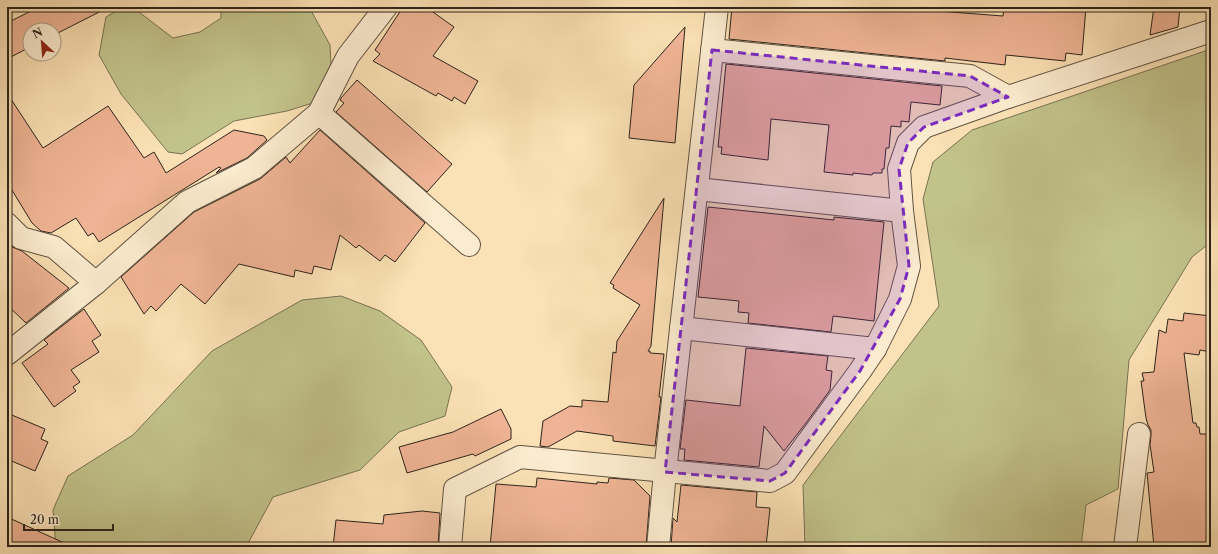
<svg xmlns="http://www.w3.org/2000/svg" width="1218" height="554" font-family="'Libre Caslon Text',serif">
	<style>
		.green { fill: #c2c28b; stroke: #787353 }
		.building { fill: #efb495; stroke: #2d241b }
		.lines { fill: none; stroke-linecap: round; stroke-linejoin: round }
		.minor-casing { stroke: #605342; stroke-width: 24 }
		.minor { stroke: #fceccf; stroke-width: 22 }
		.marked { fill: #7b2cbf; fill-opacity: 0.2; stroke: #7b2cbf; stroke-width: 3; stroke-dasharray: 8 5; stroke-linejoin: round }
	</style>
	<rect width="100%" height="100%" fill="#fbe1b5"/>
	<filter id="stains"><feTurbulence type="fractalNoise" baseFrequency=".005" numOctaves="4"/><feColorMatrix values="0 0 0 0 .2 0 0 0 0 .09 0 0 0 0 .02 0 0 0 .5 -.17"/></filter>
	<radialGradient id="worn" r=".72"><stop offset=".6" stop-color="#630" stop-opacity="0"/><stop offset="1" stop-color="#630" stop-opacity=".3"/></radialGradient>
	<g class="green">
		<polygon points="123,7 139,12 173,38 200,32 221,18 221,7 309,7 330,45 331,64 316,102 287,111 234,121 182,154 168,152 121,94 99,55 106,17"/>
		<polygon points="1211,49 1211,242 1192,257 1129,360 1118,489 1086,505 1081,547 805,547 803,485 939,306 923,199 933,162 972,130"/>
		<polygon points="341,296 380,311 421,340 452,387 445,416 399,432 360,470 273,497 246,547 56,547 53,510 68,476 133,435 212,351 302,300"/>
	</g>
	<g class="building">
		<polygon points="39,7 109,7 54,35 54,30 30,30 30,47 7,59 7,23"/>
		<polygon points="403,7 426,7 454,27 433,56 478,81 465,104 454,97 452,101 438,93 436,96 373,61 380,54 375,50"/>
		<polygon points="732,7 885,7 1003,16 1004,7 1086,7 1082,55 1066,53 1065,61 1006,55 1005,65 945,58 945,61 729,39"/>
		<polygon points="1154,7 1180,7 1178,27 1150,35"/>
		<polygon points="685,27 675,143 629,138 634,85"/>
		<polygon points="726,64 942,86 940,105 911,102 909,122 901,121 901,127 891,126 889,148 886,148 884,169 882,169 882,173 873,173 872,175 853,173 853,175 824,172 829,125 771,119 768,160 721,154 722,147 718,147"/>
		<polygon points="357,80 452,164 427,192 336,112 344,103 340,100 341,98"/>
		<polygon points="7,93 43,148 108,106 144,158 154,152 166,173 234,130 264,136 267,140 247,158 216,173 221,168 219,167 99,242 93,233 88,236 76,218 51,233 41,231 32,223 7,182"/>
		<polygon points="320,130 425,223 395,262 385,255 380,261 359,245 356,248 340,235 331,270 314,266 312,274 295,270 294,277 239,264 205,304 181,284 156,311 151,306 144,314 121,277 122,276 194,212 260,179 286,157 290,163"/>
		<polygon points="664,198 651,346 648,351 650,351 650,353 664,354 659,397 661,397 655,446 613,441 613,436 577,431 548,447 540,446 543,421 570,406 582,407 582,400 608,402 613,352 616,353 617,341 640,305 613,288 614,285 610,283"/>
		<polygon points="708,207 834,220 834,217 884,222 874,321 833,316 831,332 748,323 749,313 738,312 739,301 698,297"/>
		<polygon points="7,242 12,247 22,251 69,288 26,323 7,305"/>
		<polygon points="84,309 101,335 92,341 99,352 71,370 80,382 73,387 76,391 54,407 22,363 48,344 44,340"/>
		<polygon points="1184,313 1211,316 1211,352 1200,350 1199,355 1184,353 1193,423 1196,423 1197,427 1199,427 1200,434 1211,434 1211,547 1154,547 1147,473 1154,472 1150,445 1151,435 1151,430 1148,425 1146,418 1141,381 1144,381 1142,373 1154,372 1159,330 1166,333 1168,319 1183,321"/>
		<polygon points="746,348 828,356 826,370 832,371 830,390 806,423 784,451 764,426 759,467 684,460 685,449 680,449 686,400 740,406"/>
		<polygon points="501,409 511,429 511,439 475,456 473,454 407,473 399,447 453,432"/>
		<polygon points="7,413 45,429 41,439 48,442 35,471 7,459"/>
		<polygon points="537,478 597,484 597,482 608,483 609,478 634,480 650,496 646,547 490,547 496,484 536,487"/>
		<polygon points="681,485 757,492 756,507 770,508 766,547 671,547 673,518 677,522"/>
		<polygon points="422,511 440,513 438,547 333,547 336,520 383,524 384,515"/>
		<polygon points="7,517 73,547 7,547"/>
	</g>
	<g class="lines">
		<g class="minor-casing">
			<g id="minor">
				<polyline points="712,50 970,76 1008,97"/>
				<polyline points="319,113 469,245"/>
				<polyline points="697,189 902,211"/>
				<polyline points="7,224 21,238 54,247 96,283"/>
				<polyline points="681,328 875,349"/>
				<polyline points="7,354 96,283 187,202 254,168 319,113 348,56 386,7"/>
				<polyline points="450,547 455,489 520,457 770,481 785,473 860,371 875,349 900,299 909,266 902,211 899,169 908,143 924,127 1008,97 1211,31"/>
				<polyline points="658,547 665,472 717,7"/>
				<polyline points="1125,547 1139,434"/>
			</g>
		</g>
		<use href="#minor" class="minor"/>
	</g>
	<path class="marked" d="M712,50L970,76L1008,97L924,127L908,143L899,169L909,266L900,299L860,371L785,473L770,481L665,472Z"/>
	<rect width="1218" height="554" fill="none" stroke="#fbe1b5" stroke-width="24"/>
	<rect x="8" y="8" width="1202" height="538" fill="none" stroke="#2d241b" stroke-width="2"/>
	<rect x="12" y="12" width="1194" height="530" fill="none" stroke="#2d241b"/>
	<g transform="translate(42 42) rotate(334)"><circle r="19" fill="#fceccf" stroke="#a99c87"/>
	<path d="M0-3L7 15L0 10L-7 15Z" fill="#8f2418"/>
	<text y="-6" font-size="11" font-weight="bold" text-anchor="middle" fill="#2d241b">N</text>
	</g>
	<path d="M24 524v6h89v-6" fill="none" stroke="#2d241b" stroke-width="2"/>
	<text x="30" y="524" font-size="12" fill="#2d241b" stroke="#fceccf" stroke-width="3" paint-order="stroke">20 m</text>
	<rect width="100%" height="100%" filter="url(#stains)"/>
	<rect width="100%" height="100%" fill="url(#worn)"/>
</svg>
